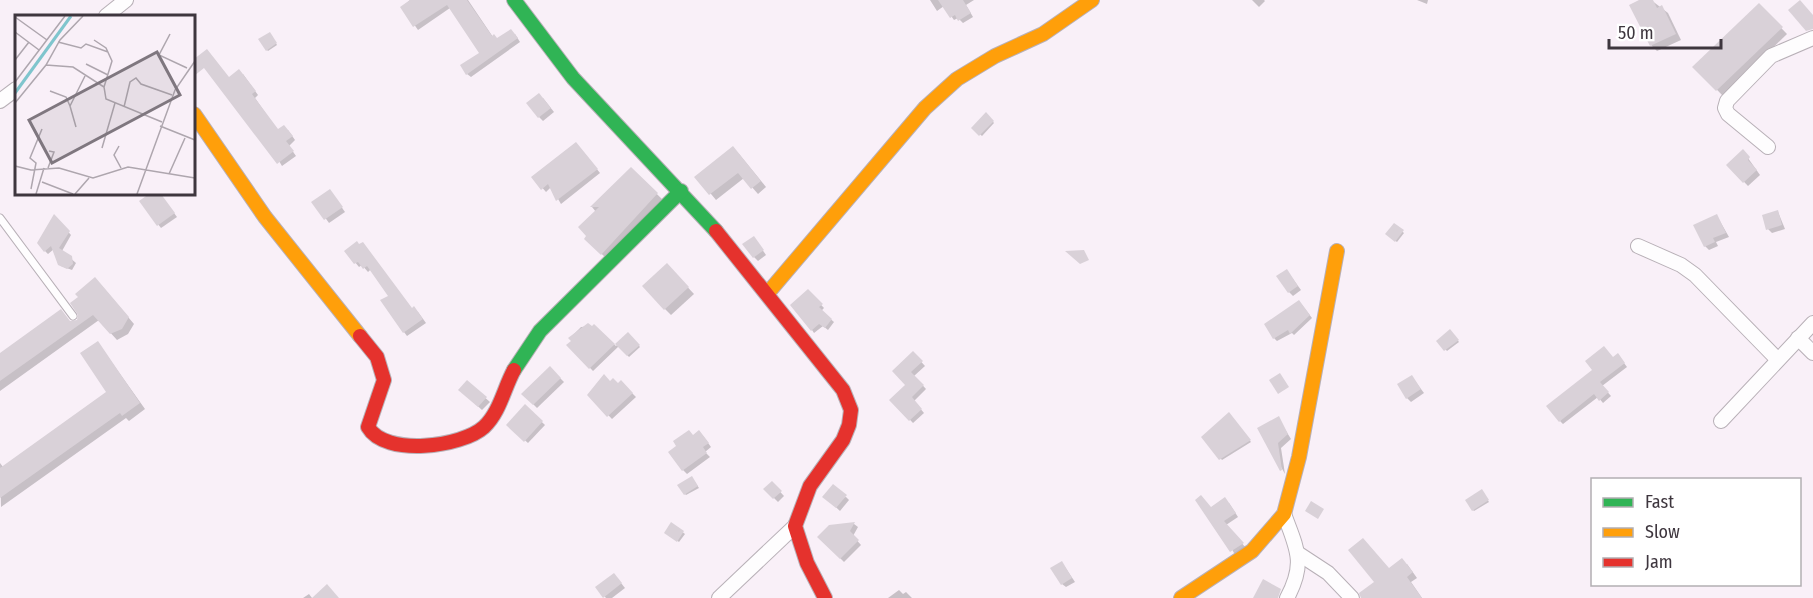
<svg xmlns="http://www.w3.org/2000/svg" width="1813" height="598" font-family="'Fira Sans Condensed',sans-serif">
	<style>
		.shadow { fill: #0003 }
		.building { fill: #d9d1d8 }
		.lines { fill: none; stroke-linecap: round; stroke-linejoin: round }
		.lane-casing { stroke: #b8b0b7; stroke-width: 9 }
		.street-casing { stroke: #b8b0b7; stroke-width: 16 }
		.fast-casing { stroke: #b8b0b7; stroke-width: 16 }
		.slow-casing { stroke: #b8b0b7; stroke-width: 16 }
		.jam-casing { stroke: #b8b0b7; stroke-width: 16 }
		.lane { stroke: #fefdfe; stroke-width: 7 }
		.street { stroke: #fefdfe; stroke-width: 14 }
		.fast { stroke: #30b455; stroke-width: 14 }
		.slow { stroke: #ff9f0a; stroke-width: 14 }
		.jam { stroke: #e5322d; stroke-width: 14 }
		.inset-river { fill: none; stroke: #7fc5cd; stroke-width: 3 }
		.inset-road { fill: none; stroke: #aea6ae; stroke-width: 1.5 }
		.view { fill: #7f777f; fill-opacity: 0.15; stroke: #7f777f; stroke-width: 3 }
		.inset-edge { fill: none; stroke: #3e363e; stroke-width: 3 }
	</style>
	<rect width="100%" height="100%" fill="#f9f0f8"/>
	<g class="shadow">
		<polygon points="410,0 468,0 493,37 497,40 515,34 520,42 471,77 467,74 481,54 450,8 418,30 402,7"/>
		<polygon points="930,0 974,0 966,5 973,17 963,23 958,18 954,20 944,6 937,11"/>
		<polygon points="1252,0 1264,0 1265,1 1259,7"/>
		<polygon points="1417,0 1428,0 1427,4"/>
		<polygon points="1643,0 1651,0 1668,13 1681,40 1657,51 1651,45"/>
		<polygon points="1759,5 1787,34 1723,96 1695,67"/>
		<polygon points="271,35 277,45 268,51 267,50"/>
		<polygon points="243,74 258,95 255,98 278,131 288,130 295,140 289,146 296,156 282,166 229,78"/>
		<polygon points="543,98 554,112 543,121 539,117"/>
		<polygon points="986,114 994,123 982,136 973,128"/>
		<polygon points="579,147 600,173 561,204 551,187 546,192 533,177"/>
		<polygon points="1743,151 1760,175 1748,186 1728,165"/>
		<polygon points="739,154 766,187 758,194 744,178 716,200 697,177"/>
		<polygon points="631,169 662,199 607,259 586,239 596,212 592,207"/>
		<polygon points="152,194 160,194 177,217 161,228 141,202"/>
		<polygon points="333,195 345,212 329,223 314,202"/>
		<polygon points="1778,212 1785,229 1772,233 1768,229"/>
		<polygon points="54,216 71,235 62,251 76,263 72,270 61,266 54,249 48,254 45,251"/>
		<polygon points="1717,216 1729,237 1716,242 1718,246 1709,250 1705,246"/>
		<polygon points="1394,225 1404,233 1397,242 1387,234"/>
		<polygon points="757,242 766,255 758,261 754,257"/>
		<polygon points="360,246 412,309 418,312 426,323 407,336 404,332 390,296 371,269 368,272 362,265 359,267 346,251"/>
		<polygon points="667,265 694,294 671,315 665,309"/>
		<polygon points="1290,275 1301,290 1293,296 1289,292"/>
		<polygon points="101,285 134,324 128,334 117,340 99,320 0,391 0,355 78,321"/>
		<polygon points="808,291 824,308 821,311 834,322 828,330 823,326 814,333 812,330"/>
		<polygon points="1302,305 1312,318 1294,335 1292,333 1277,341 1274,338"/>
		<polygon points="594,326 616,346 628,334 640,347 629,357 619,346 593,371 568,345 573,341 570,338 581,327"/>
		<polygon points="1450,331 1459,342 1447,351 1438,341"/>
		<polygon points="98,343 145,409 129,421 126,418 1,507 0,463 3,467 108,392"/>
		<polygon points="913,353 925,366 914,376 926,389 914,401 924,413 913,423 891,400 908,385"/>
		<polygon points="1613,359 1621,359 1627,367 1602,386 1611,396 1603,403 1598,397 1563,424 1560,421 1594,371"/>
		<polygon points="550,368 564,382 537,408 523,394"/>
		<polygon points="1412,377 1424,393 1411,402 1407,398"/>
		<polygon points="467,382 490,402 482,410 460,390"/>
		<polygon points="621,382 636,397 612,419 589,395 610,383 618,385"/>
		<polygon points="525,406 545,425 528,443 508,425"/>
		<polygon points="1229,414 1251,442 1222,460 1203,437"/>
		<polygon points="1278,418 1291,439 1281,448 1285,474 1259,428"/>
		<polygon points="693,436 703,436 711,447 705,452 710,457 687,474 683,470"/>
		<polygon points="693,479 699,488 686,495 685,494"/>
		<polygon points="772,483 784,496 778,502 765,489"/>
		<polygon points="1483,493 1489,502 1474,511 1473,510"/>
		<polygon points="846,497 849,500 840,511 828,500"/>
		<polygon points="1229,503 1238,517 1226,525 1246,548 1235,555 1211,508"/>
		<polygon points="672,524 685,534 679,542 666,532"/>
		<polygon points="854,524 858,527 853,536 861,545 844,562 819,537 830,526"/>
		<polygon points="1407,564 1417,578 1411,582 1422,598 1362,598 1389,570"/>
		<polygon points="1065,567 1075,582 1066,587 1062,584"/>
		<polygon points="617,578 625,588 612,598 606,598 597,588"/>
		<polygon points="899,590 903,594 906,592 912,598 888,598"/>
		<polygon points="309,594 312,598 303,598"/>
	</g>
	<g class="building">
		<polygon points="410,0 467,0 492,36 494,34 497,38 511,29 518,38 466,75 460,65 479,53 447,5 413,27 400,7"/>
		<polygon points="938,0 963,0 971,13 958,21 955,15 950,18"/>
		<polygon points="1639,0 1653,0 1657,8 1662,5 1676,34 1650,46 1629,5"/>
		<polygon points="1800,0 1813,15 1813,29 1806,31 1788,10"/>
		<polygon points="1759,3 1783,27 1716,91 1692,67"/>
		<polygon points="270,32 277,43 266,51 258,39"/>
		<polygon points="207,49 229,77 239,69 256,91 252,94 278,129 284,125 293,136 286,141 294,151 277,164 204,68 194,76 194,59"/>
		<polygon points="539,93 551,108 538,118 526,103"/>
		<polygon points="986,112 994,121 979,136 971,128"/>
		<polygon points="576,142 598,169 556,201 548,184 541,190 531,177"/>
		<polygon points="733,146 761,181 751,189 738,173 709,195 694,177"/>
		<polygon points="1743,149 1750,157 1748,160 1757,170 1743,183 1726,165"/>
		<polygon points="631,167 658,193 601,255 584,239 586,236 578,227 599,207 590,207"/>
		<polygon points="330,189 343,207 324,220 311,202"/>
		<polygon points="149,194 161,194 175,213 157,226 139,201"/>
		<polygon points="1778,210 1782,225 1766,230 1762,215"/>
		<polygon points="54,214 70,231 59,248 72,256 73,264 67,269 58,265 51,246 44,252 37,243"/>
		<polygon points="1717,214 1726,233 1713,238 1715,242 1704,247 1693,225"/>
		<polygon points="1394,223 1404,230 1395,242 1385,234"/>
		<polygon points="754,236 764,250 753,258 742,244"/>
		<polygon points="357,241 359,244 363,242 412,308 414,306 423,319 403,333 380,300 388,296 367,266 363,269 358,262 354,264 344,251"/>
		<polygon points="1084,250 1089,260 1080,264 1065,251"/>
		<polygon points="667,263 689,287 664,310 642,286"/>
		<polygon points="1287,269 1298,286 1288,293 1276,276"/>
		<polygon points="95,277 129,317 122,329 110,334 93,315 0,381 0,353 61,309 70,321 77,320 78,315 70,303 78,297 75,294"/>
		<polygon points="808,289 823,304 819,307 832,319 825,328 819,324 811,331 790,305"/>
		<polygon points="1299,300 1310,315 1290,334 1288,330 1273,339 1264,324"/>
		<polygon points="588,323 592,326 594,324 615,344 589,369 566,345 571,341 568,338"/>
		<polygon points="1450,329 1459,340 1444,351 1436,341"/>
		<polygon points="628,332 640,345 627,356 615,344"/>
		<polygon points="98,341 140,403 122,416 120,413 0,498 0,468 106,392 80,353"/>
		<polygon points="1604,346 1613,357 1618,353 1625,363 1600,382 1609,392 1599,401 1594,394 1559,422 1546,406 1592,370 1585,361"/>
		<polygon points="913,351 923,361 911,372 924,385 912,397 922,409 909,421 889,400 905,385 892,371"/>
		<polygon points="550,366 561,378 533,405 521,394"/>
		<polygon points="1280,373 1289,387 1278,394 1269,380"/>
		<polygon points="604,374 610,381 613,378 618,383 621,380 633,393 607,417 587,395"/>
		<polygon points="1412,375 1421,389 1406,399 1397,384"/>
		<polygon points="467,380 487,397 478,407 458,390"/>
		<polygon points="525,404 543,421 524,442 506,425"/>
		<polygon points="1229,412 1251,440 1219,460 1201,437"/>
		<polygon points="1279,416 1288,434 1278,443 1282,470 1280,471 1257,428"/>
		<polygon points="689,430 693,435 699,430 709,443 703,447 707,453 682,471 668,452 676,446 673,441"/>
		<polygon points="692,476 698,486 684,495 677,485"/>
		<polygon points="772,481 782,491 773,499 763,489"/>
		<polygon points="833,484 847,495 836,508 822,497"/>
		<polygon points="1482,489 1489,500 1472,511 1465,500"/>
		<polygon points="1201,495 1211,507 1225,497 1236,513 1224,521 1244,543 1230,552 1195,500"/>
		<polygon points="1311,501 1324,509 1318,519 1305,511"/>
		<polygon points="671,522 684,531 677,542 664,533"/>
		<polygon points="855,522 850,531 859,540 840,559 817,537 829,525"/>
		<polygon points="1363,538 1389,568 1402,558 1413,572 1407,577 1422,598 1361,598 1359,593 1374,582 1348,550"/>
		<polygon points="1062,561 1072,578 1061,585 1050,568"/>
		<polygon points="614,573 622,583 603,598 595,587"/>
		<polygon points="1263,579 1281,589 1278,598 1253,598"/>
		<polygon points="327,584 339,598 312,598"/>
	</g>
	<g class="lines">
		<g class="lane-casing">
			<polyline id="lane" points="0,218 73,316"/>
		</g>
		<g class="street-casing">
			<g id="street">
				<polyline points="106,16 126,0"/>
				<polyline points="0,101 16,89"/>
				<polyline points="1768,147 1728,114 1725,108 1727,101 1771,56 1813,38"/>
				<polyline points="1638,246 1681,265 1695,275 1777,359"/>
				<polyline points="1798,338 1813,353"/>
				<polyline points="1721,421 1813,323"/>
				<path d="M1284,514C1297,549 1306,563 1287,598"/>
				<polyline points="1299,554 1328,573 1352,598"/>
				<polyline points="719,598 795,526"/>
			</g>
		</g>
		<g class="fast-casing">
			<g id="fast">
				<polyline points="514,0 573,78 716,231"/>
				<polyline points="514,370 540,331 681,191"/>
			</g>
		</g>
		<g class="slow-casing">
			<g id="slow">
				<polyline points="194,114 265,217 360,336"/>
				<polyline points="767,294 925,108 957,79 995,56 1043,34 1092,0"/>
				<polyline points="1181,598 1252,551 1284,514 1299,457 1337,251"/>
			</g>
		</g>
		<g class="jam-casing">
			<g id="jam">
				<polyline points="716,231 843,390 851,410 849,425 843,440 810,486 795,526 807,563 825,598"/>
				<path d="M360,336L377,357L384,380L368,427C385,457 462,447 484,427C500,412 504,388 514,370"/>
			</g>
		</g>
		<use href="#lane" class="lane"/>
		<use href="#street" class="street"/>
		<use href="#fast" class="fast"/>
		<use href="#slow" class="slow"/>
		<use href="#jam" class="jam"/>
	</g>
	<g transform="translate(15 15)">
		<rect width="180" height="180" fill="#f9f0f8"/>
		<path class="inset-river" d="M0,78L56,1"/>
		<path class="inset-road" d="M0,2L32,25M0,17L24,35M155,19L144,40L172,53M79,25L91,33L97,46L89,72M43,27L66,33L71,29L93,37M0,45L14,27M71,49L93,60M31,50L58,52L89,72L91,84L147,107M0,67L50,1M35,76L51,82L55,91M0,88L31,50L45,25L68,1M109,92L115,67L121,63L126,69L157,80M145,111L180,125M61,112L55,91L70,61M104,131L99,140L106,153M87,133L100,88M0,151L16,155L44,153L78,163L113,152L180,163M33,153L39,137L34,136M154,159L170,123M27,167L58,179M16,174L21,148L15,143L27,114M21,179L29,153M60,179L74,163M122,179L160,75L180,46"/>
		<path class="view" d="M142,37L165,80L37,148L14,105Z"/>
		<rect width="180" height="180" class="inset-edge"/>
	</g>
	<rect x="1591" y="478" width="210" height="108" fill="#ffffff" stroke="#b2afb2" stroke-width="1.5"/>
	<rect x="1603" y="498" width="30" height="9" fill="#30b455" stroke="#b2afb2" stroke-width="1.5"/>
	<text x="1645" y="508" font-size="18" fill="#3e363e">Fast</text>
	<rect x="1603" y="528" width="30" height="9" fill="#ff9f0a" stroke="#b2afb2" stroke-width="1.5"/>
	<text x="1645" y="538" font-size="18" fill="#3e363e">Slow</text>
	<rect x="1603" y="558" width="30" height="9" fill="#e5322d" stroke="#b2afb2" stroke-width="1.5"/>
	<text x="1645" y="568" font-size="18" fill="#3e363e">Jam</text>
	<path d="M1609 39v9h112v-9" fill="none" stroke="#3e363e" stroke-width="3"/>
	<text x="1618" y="39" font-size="18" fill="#3e363e" stroke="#ffffff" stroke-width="4.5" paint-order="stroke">50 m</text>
</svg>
